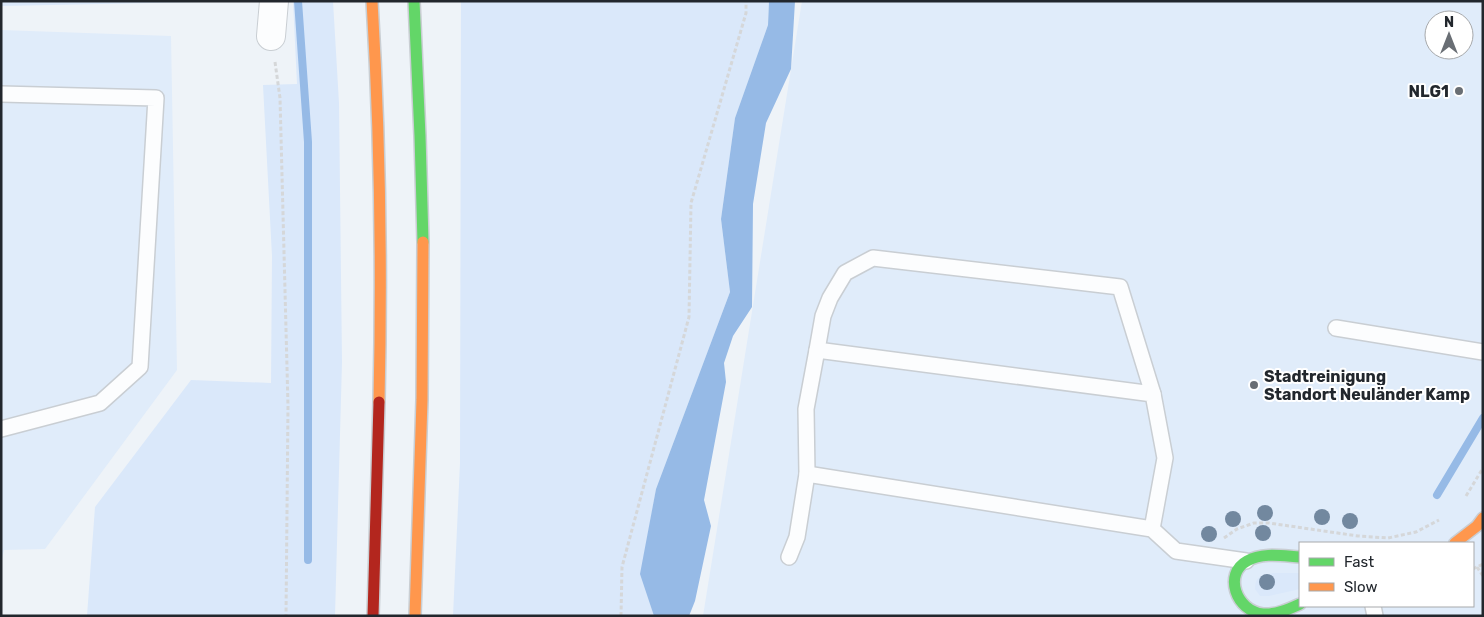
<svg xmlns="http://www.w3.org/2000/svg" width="1484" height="617" font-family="Rubik,sans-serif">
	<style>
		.built { fill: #e0ecfa; fill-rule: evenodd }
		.green { fill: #dae8fa }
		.water { fill: #96bae6 }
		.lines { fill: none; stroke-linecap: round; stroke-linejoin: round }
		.stream { stroke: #96bae6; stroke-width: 8 }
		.lane-casing { stroke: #c9ced3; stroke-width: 18 }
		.street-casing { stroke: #c9ced3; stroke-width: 30 }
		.fast-casing { stroke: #c9ced3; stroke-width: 14 }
		.slow-casing { stroke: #c9ced3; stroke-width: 14 }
		.jam-casing { stroke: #c9ced3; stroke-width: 14 }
		.path { stroke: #d5d7d9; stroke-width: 3; stroke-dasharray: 4 2.5; stroke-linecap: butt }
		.lane { stroke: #fcfdfe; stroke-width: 15 }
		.street { stroke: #fcfdfe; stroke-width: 28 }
		.fast { stroke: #63d668; stroke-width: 11 }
		.slow { stroke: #ff974d; stroke-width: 11 }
		.jam { stroke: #b3261e; stroke-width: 11 }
		.tree { fill: #72889f }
		.poi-dot { fill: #696e74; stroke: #fff; stroke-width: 2 }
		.labels { text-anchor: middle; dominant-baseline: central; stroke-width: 4; stroke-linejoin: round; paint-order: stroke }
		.poi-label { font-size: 16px; font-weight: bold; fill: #22272d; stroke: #fff; text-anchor: end }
	</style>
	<rect width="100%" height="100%" fill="#eef3f8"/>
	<g class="built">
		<path d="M802,1H1483V616H703ZM1434,20H1464V50H1434ZM1300,543H1473V606H1300Z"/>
		<polygon points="1,30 171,36 177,370 45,549 4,550 1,563"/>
	</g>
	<g class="green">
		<polygon points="1,1 249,1 1,6"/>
		<polygon points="293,1 333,1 339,103 342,362 335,616 87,616 95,507 191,380 271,383 272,256 263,85 297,84"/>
		<polygon points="461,1 769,1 768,25 735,118 721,219 730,292 656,489 641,574 654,616 453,616 460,463"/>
		<path d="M1273,573H1300V589L1269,596H1260L1255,589C1256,575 1260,577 1273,573Z"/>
	</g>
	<polygon class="water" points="769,1 795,1 791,69 766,123 753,204 752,307 733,336 724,363 726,382 704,500 711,526 695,601 689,616 654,616 640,574 656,489 730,292 721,219 735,118 768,25"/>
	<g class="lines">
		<g class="stream">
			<polyline points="298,1 308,142 308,560"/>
			<polyline points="1437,495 1483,418"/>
		</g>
		<g class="lane-casing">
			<g id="lane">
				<polyline points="1,94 156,98 140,367 100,403 1,429"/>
				<polyline points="1336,328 1483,352"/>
				<polyline points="817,350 823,316 830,298 845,273 873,258 1120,287 1153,394"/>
				<polyline points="807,474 806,409 817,350 1153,394 1165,458 1152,529"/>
				<polyline points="789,557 797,537 807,474 1152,529 1176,551 1246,561"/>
				<polyline points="1373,606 1375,616"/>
			</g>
		</g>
		<g class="street-casing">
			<polyline id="street" points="271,36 274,1"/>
		</g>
		<g class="fast-casing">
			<g id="fast">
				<polyline points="414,1 420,136 423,242"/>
				<path d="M1300,557C1283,556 1263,552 1247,561C1223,574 1236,611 1263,614C1276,615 1289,609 1300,604"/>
			</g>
		</g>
		<g class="slow-casing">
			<g id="slow">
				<path d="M372,1C380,135 382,268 379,402"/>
				<polyline points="1455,543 1477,526 1483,518"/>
				<polyline points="415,616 422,400 423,242"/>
			</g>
		</g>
		<g class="jam-casing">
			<polyline id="jam" points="373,616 379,402"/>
		</g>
		<g class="path">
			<polyline points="275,62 280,98 288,406 286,616"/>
			<polyline points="1466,496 1483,468"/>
			<polyline points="1224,538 1237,529 1254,523 1269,523 1358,536 1388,538 1416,532 1439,520"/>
			<polyline points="1477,567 1483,576"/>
			<polyline points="1473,569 1483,564"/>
			<polyline points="621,616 622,567 689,317 691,203 746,13 746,1"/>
		</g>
		<use href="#lane" class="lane"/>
		<use href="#street" class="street"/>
		<use href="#fast" class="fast"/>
		<use href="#slow" class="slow"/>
		<use href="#jam" class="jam"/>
	</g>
	<g class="tree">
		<circle cx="1265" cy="513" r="8"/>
		<circle cx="1322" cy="517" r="8"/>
		<circle cx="1233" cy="519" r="8"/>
		<circle cx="1350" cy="521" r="8"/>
		<circle cx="1263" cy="533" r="8"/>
		<circle cx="1209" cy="534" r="8"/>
		<circle cx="1267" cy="582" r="8"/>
	</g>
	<g class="poi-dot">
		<circle cx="1459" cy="91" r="5"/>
		<circle cx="1254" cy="385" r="5"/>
	</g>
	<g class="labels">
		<g class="poi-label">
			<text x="1449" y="91">NLG1</text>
			<text x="1264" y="376" text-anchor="start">Stadtreinigung<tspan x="1264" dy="18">Standort Neuländer Kamp</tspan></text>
		</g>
	</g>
	<rect width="1484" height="617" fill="none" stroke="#22272d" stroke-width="5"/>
	<rect x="1299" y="542" width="175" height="65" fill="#ffffff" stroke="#a7a9ab"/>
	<rect x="1309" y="558" width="25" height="8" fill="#63d668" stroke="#a7a9ab"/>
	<text x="1344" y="567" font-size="15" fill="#22272d">Fast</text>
	<rect x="1309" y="583" width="25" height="8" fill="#ff974d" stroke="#a7a9ab"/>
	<text x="1344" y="592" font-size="15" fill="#22272d">Slow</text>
	<g transform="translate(1449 35)"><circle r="24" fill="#ffffff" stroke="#a7a9ab"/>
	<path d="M0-4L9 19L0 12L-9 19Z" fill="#696e74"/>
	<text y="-8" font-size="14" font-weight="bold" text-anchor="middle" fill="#22272d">N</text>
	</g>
</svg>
